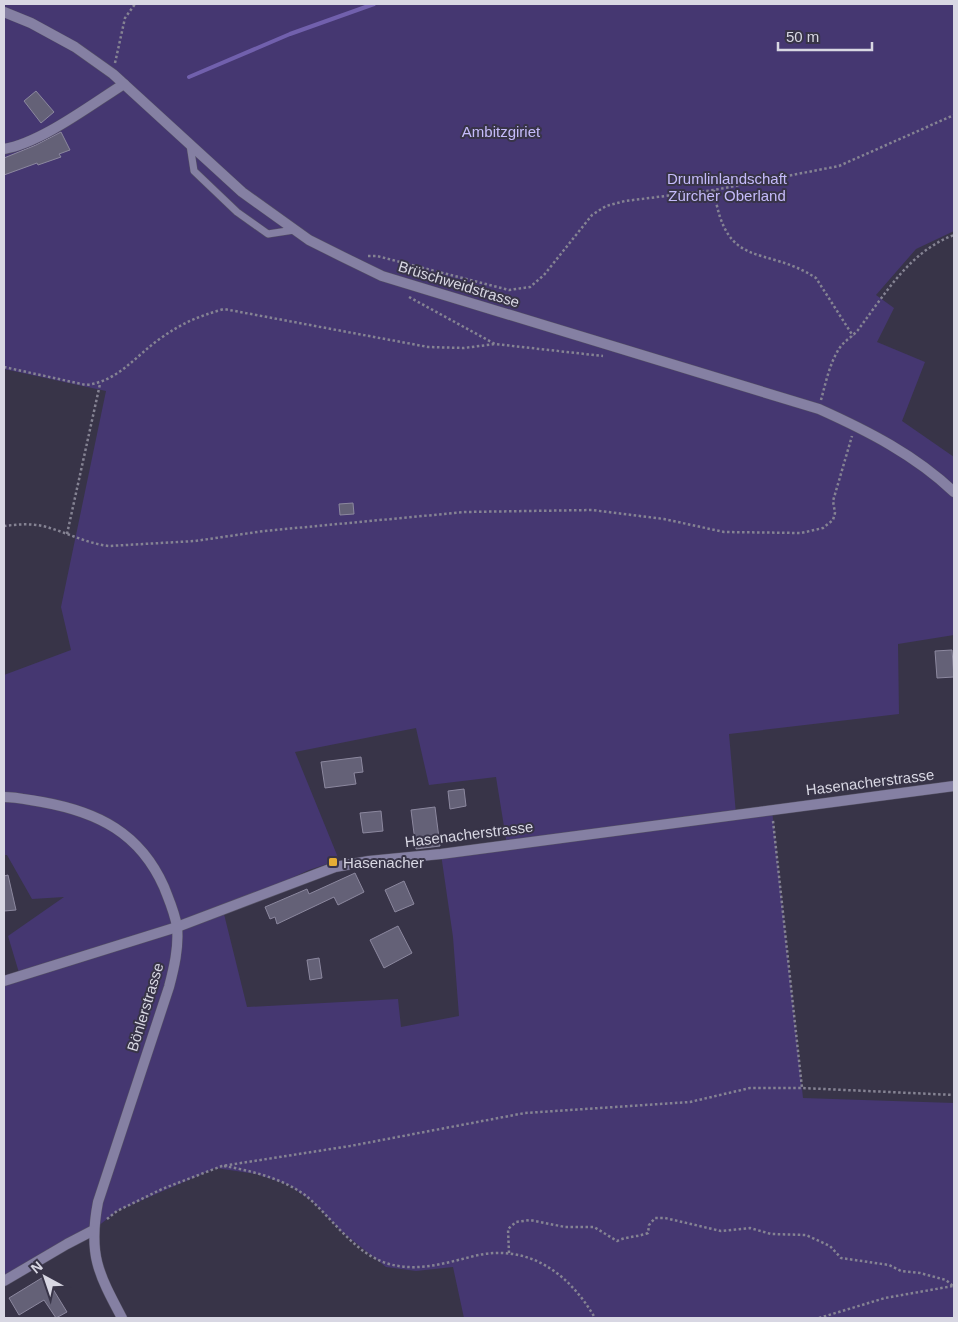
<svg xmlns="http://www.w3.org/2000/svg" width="958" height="1322" font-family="Helvetica,sans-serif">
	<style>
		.green { fill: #453771; fill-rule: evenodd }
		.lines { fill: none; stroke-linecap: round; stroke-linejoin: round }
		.stream { stroke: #7160ad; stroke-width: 4 }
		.building { fill: #646177; stroke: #8c889f }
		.service-casing { stroke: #555164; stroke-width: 8 }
		.minor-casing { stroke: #555164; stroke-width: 11 }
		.tertiary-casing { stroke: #555164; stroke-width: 11 }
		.path { stroke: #858393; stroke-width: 2.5; stroke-dasharray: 2.5 2.5; stroke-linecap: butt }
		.service { stroke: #8580a3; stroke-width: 7 }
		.minor { stroke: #8580a3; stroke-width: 10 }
		.tertiary { stroke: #8580a3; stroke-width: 10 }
		.poi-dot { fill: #e5ad35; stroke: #383448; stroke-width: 2 }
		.labels { text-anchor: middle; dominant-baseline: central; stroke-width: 4; stroke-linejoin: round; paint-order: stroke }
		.park-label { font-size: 15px; fill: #c5bbfa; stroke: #383448 }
		.street-label { font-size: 15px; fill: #d8d7e3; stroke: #383448 }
		.poi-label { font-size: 15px; fill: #d8d7e3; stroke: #383448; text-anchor: start }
	</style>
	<rect width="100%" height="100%" fill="#383448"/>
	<path class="green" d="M4,4H954V231L916,249L876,295L894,308L877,342L925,362L902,421L954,457V635L898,644L899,714L729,734L736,814L772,810L803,1098L954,1103V1318H464L453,1267L416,1271L386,1267L342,1232L313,1202L289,1185L256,1174L216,1168L117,1211L92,1231L4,1281V981L20,976L8,936L64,897L32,899L7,855H4V675L71,650L61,607L106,391L4,369ZM416,728L429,785L496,777L507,845L441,854L453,937L459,1016L401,1027L398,999L247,1007L223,910L309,870L339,860L295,752Z"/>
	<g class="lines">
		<polyline class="stream" points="189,77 290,34 374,4"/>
	</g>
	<g class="building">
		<polygon points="36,91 54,112 41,123 24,101"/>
		<polygon points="61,132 70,150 59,154 61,157 38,165 37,163 4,175 4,158 36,145"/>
		<polygon points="353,503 354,514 340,515 339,504"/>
		<polygon points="952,650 954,677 937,678 935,651"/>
		<polygon points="361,757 363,772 354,773 356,784 325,788 321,762"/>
		<polygon points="464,789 466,806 450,809 448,791"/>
		<polygon points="435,807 440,846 416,849 411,810"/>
		<polygon points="381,811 383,831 363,833 360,813"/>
		<polygon points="355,873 364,892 338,905 334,897 277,924 275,917 270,919 265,907 307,889 309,894"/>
		<polygon points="8,875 16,910 4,911 4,876"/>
		<polygon points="404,881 414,904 395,912 385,890"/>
		<polygon points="398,926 412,953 384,968 370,940"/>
		<polygon points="319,958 322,978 310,980 307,960"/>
		<polygon points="45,1276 67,1312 56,1318 44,1300 19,1315 9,1298"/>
	</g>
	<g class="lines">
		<g class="service-casing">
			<polyline id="service" points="190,145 194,171 237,212 268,234 294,230"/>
		</g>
		<g class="minor-casing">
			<g id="minor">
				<path d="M4,149C41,143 92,104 124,84"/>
				<path d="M4,797C16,797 29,800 42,802C98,812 140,833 164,887C169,900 175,913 177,927C179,947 174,968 169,987L98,1202C88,1254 98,1273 122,1318"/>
				<polyline points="4,981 177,927 335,867 369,861 441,854 954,786"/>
				<polyline points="4,1281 67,1244 92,1231"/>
			</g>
		</g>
		<g class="tertiary-casing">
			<path id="tertiary" d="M4,12L31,23L75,47L113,74L242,192L309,240L341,256L382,276L819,409C868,431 915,455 954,492"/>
		</g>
		<g class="path">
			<polyline points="115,63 125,18 135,4"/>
			<path d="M714,190C726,272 764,244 816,278L853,336"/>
			<polyline points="368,256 377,256 509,290 530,287 544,275 592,215 606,206 625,201 714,190 839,166 954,115"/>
			<polyline points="409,297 495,344 603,356"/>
			<path d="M4,367L86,385C119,381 135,356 161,338C182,323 199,316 224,309L428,347L464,348L495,344"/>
			<path d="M821,400C826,382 830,361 841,346C846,340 853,336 858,330C885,294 910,251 954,235"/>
			<path d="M4,526C19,524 35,523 50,528C70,534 89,544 109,546L195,541L264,531L465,512L592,510L664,519L724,532L801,533L823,528L833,520L835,513L833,501L852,436"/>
			<polyline points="67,534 100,384"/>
			<polyline points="773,821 802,1088"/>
			<path d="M224,1166C252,1171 281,1178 305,1195C332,1217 354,1254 389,1264C418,1272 446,1263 474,1256C528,1243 569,1273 595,1318"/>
			<polyline points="107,1219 117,1211 162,1189 222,1166 350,1146 525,1113 690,1102 750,1088 802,1088 954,1095"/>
			<path d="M509,1253L508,1229L516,1222L530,1220L565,1227H594L617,1241C628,1236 638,1237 648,1233L649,1225L655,1218H665L721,1231L750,1228L771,1234L806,1235L830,1246L841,1258L889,1265L901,1271L920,1273L946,1280L953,1286"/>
			<polyline points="819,1318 885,1298 953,1286"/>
		</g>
		<use href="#service" class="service"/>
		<use href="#minor" class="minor"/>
		<use href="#tertiary" class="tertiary"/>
	</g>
	<rect class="poi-dot" x="328" y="857" width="10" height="10" rx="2.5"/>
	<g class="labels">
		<g class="park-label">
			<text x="501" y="131">Ambitzgiriet</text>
			<text x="727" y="178">Drumlinlandschaft<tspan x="727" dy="17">Zürcher Oberland</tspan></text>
		</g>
		<g class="street-label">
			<text transform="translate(459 284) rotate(17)">Brüschweidstrasse</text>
			<text transform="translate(870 782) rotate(-7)">Hasenacherstrasse</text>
			<text transform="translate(469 834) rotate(-7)">Hasenacherstrasse</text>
			<text transform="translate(145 1007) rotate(-73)">Bönlerstrasse</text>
		</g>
		<g class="poi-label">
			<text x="343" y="862">Hasenacher</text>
		</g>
	</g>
	<rect width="958" height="1322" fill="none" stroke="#d8d7e3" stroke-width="10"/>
	<g transform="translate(45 1277) rotate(320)" stroke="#383448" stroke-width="4" paint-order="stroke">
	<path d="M0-4L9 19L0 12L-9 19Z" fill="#d8d7e3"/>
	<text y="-8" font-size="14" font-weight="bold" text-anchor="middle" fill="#d8d7e3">N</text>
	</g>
	<path d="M778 42v8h94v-8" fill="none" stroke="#d8d7e3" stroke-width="2.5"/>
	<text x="786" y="42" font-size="15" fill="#d8d7e3" stroke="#383448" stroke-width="4" paint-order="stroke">50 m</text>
</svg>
